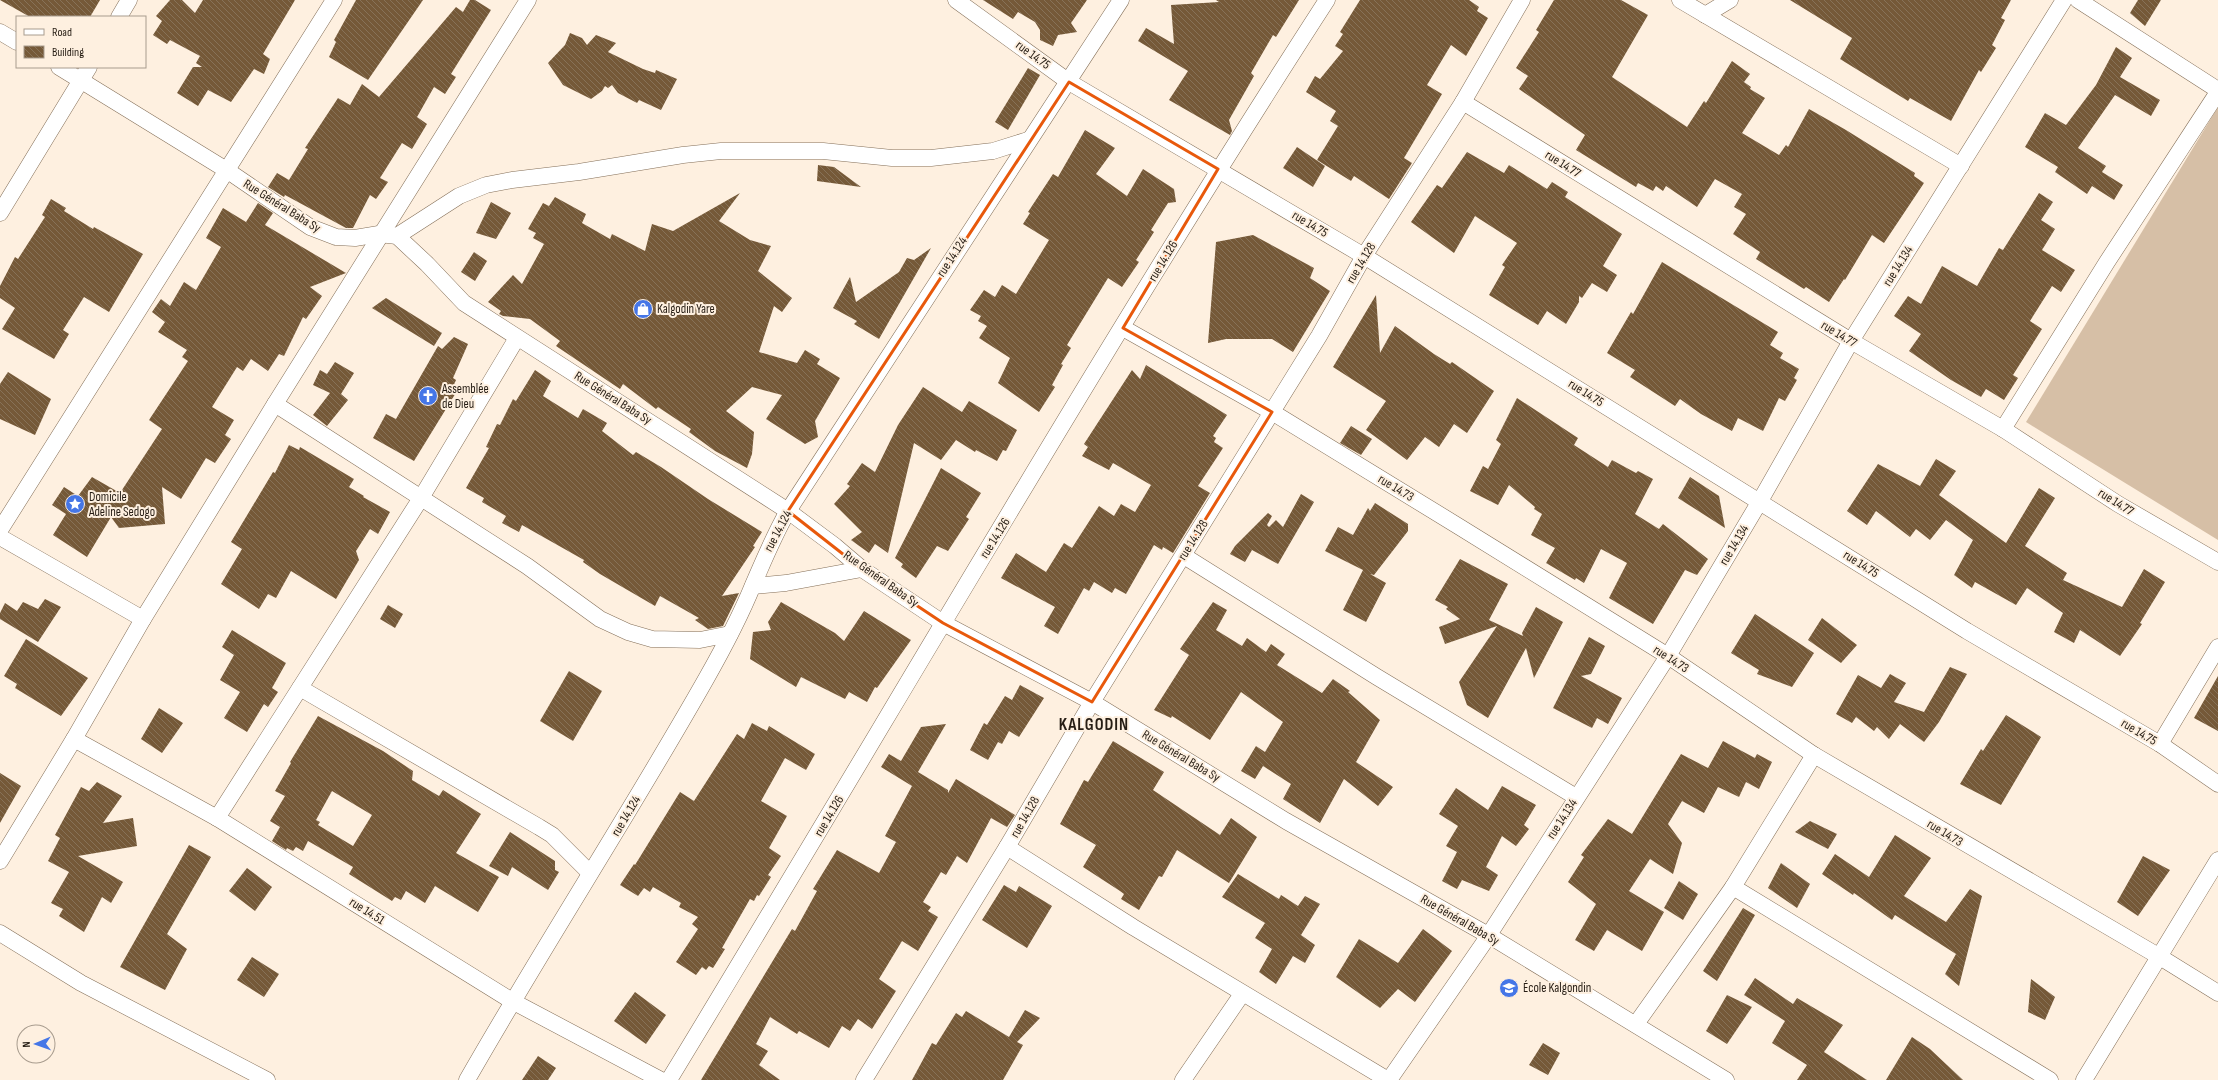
<svg xmlns="http://www.w3.org/2000/svg" width="2218" height="1080" font-family="'Sofia Sans Condensed',sans-serif">
	<style>
		.pitch { fill: #d6bfa6 }
		.building { fill: url(#building-back-hatch); fill-rule: evenodd }
		.lines { fill: none; stroke-linecap: round; stroke-linejoin: round }
		.street-casing { stroke: #846f58; stroke-width: 17 }
		.street { stroke: #fff; stroke-width: 16 }
		.marked { fill: none; stroke: #e8590c; stroke-width: 3; stroke-linejoin: round }
		.labels { text-anchor: middle; dominant-baseline: central; stroke-width: 4; stroke-linejoin: round; paint-order: stroke }
		.street-label { font-size: 13px; fill: #261d14; stroke: #fef0e0 }
		.poi-label { font-size: 13px; fill: #261d14; stroke: #fef0e0; text-anchor: start }
		.district-label { font-size: 17px; font-weight: bold; letter-spacing: 1px; fill: #261d14; stroke: #fef0e0 }
	</style>
	<defs>
		<pattern id="building-back-hatch" width="6" height="6" patternUnits="userSpaceOnUse"><rect width="6" height="6" fill="#755938"/><path d="M-1 5l2 2M0 0l6 6M5-1l2 2" fill="none" stroke="#877258"/></pattern>
	</defs>
	<rect width="100%" height="100%" fill="#fef0e0"/>
	<polygon class="pitch" points="2218,107 2218,540 2026,422"/>
	<g class="building">
		<polygon points="0,0 100,0 90,17 30,17"/>
		<polygon points="170,0 182,0 195,13 203,0 295,0 263,54 270,59 264,74 254,69 231,102 208,90 198,106 177,93 193,67 202,67 196,63 200,56 170,40 167,44 153,35 162,21 156,16"/>
		<polygon points="356,0 423,0 368,80 329,57 336,42 334,40"/>
		<polygon points="470,0 475,0 491,10 451,74 456,77 445,94 434,87 417,117 427,124 412,149 402,143 380,178 388,182 376,199 370,195 353,228 346,228 285,195 284,197 268,187 277,173 289,180 308,149 305,148 338,98 350,105 362,84 379,97 456,7 463,12"/>
		<polygon points="983,0 1087,0 1071,23 1077,32 1058,35 1053,46 1040,40 1040,30 1035,22 1018,12 1013,19"/>
		<polygon points="1216,0 1299,0 1276,37 1273,35 1251,73 1254,76 1229,120 1232,131 1230,135 1169,100 1188,71 1138,41 1146,28 1174,44 1171,5 1219,2"/>
		<polygon points="1360,0 1469,0 1479,7 1477,11 1488,18 1466,56 1451,45 1427,85 1442,94 1404,158 1412,163 1389,199 1354,176 1351,181 1317,160 1338,126 1330,121 1336,111 1306,92 1315,76 1320,79 1343,51 1335,46 1343,34 1340,32"/>
		<polygon points="1554,0 1621,0 1648,15 1612,77 1687,127 1704,101 1706,103 1732,61 1750,74 1744,82 1751,87 1750,89 1765,98 1742,133 1779,155 1786,145 1788,147 1809,109 1846,130 1915,173 1914,176 1924,183 1884,243 1872,235 1845,280 1844,279 1829,302 1806,287 1804,289 1756,259 1760,252 1733,234 1746,214 1734,207 1742,194 1715,179 1697,207 1666,186 1663,191 1656,186 1653,191 1638,183 1636,187 1576,150 1585,135 1519,89 1528,76 1516,68 1539,32 1536,30"/>
		<polygon points="1790,0 2011,0 2001,18 2005,20 1992,45 1996,48 1981,72 1979,70 1951,121 1910,98 1908,101 1840,59 1852,38"/>
		<polygon points="2138,0 2161,0 2145,26 2130,13"/>
		<polygon points="570,33 582,38 587,45 596,35 616,43 608,52 643,69 655,73 656,70 677,79 661,110 639,100 637,103 618,93 612,85 608,88 605,86 602,91 591,99 563,85 548,63 565,45"/>
		<polygon points="2116,47 2132,58 2120,77 2160,100 2151,116 2115,95 2078,148 2106,166 2102,172 2123,185 2114,200 2092,186 2087,194 2055,172 2058,167 2025,147 2045,113 2066,125 2096,85"/>
		<polygon points="1028,68 1040,75 1008,130 995,122"/>
		<polygon points="1085,130 1115,148 1096,174 1127,196 1143,169 1174,189 1176,202 1168,203 1151,230 1154,232 1136,260 1139,262 1122,287 1108,278 1067,345 1071,348 1061,364 1063,365 1052,385 1055,387 1039,412 998,383 1010,358 979,338 987,326 978,321 981,316 970,310 984,290 995,297 1002,285 1016,294 1049,240 1023,224 1030,213 1028,212 1053,174 1058,177"/>
		<polygon points="1297,147 1325,166 1313,187 1283,168"/>
		<polygon points="1467,152 1504,173 1509,165 1547,189 1552,182 1568,192 1565,197 1622,234 1603,266 1617,275 1607,292 1592,283 1582,298 1579,296 1579,302 1566,324 1547,311 1538,325 1489,295 1505,267 1502,265 1517,243 1475,216 1454,253 1411,222 1437,185 1442,188"/>
		<polygon points="818,165 834,167 861,187 817,181"/>
		<polygon points="740,193 719,221 750,240 771,246 758,271 792,298 782,312 774,306 759,352 797,363 805,350 820,359 817,364 840,378 815,421 818,437 805,444 766,419 782,395 752,387 726,411 754,432 752,454 747,468 715,451 689,432 691,429 658,407 656,409 623,384 620,389 556,346 560,341 530,319 503,316 499,314 501,311 488,302 513,275 522,284 544,244 533,238 536,233 528,229 543,203 549,206 555,197 586,214 582,223 610,239 612,234 645,251 652,224 673,231"/>
		<polygon points="2039,193 2053,202 2041,220 2055,229 2042,250 2075,270 2061,292 2052,286 2030,321 2042,329 2013,375 2018,378 2004,400 1986,389 1981,397 1951,380 1909,351 1921,334 1894,316 1908,296 1921,304 1942,266 1977,286 1999,248 2003,250"/>
		<polygon points="51,199 66,208 64,211 93,229 94,227 143,254 109,312 84,297 63,330 69,334 54,359 2,329 15,308 0,298 0,286 15,257 18,259 45,217 42,215"/>
		<polygon points="491,202 511,213 496,239 476,233"/>
		<polygon points="258,203 273,213 265,225 346,273 310,287 322,296 306,319 303,317 284,356 279,354 268,371 251,359 243,371 237,367 212,407 234,420 225,435 231,439 215,463 206,458 181,499 162,487 165,524 119,528 111,517 87,557 53,535 66,514 52,505 64,487 78,496 92,477 120,493 162,429 149,420 188,361 182,357 187,350 158,332 165,322 152,312 161,299 170,306 184,282 196,290 221,247 206,238 223,208 246,222"/>
		<polygon points="1253,235 1314,268 1310,278 1330,291 1293,352 1272,339 1226,339 1208,343 1216,242"/>
		<polygon points="931,248 879,339 854,324 857,321 833,308 850,277 856,302 899,272 907,258 914,260"/>
		<polygon points="474,252 487,261 475,281 461,272"/>
		<polygon points="1662,262 1778,332 1770,345 1783,353 1780,358 1799,369 1794,378 1797,380 1785,401 1779,398 1763,431 1738,418 1732,431 1701,414 1680,399 1675,406 1630,377 1635,370 1607,353 1631,312 1633,314"/>
		<polygon points="1376,295 1380,353 1395,326 1434,354 1450,364 1452,362 1494,391 1467,433 1454,424 1439,447 1425,437 1407,460 1366,430 1386,401 1333,367"/>
		<polygon points="386,298 442,333 434,346 372,308"/>
		<polygon points="454,337 468,344 453,378 456,380 452,389 457,391 414,461 373,438 386,414 396,419 438,346 442,349"/>
		<polygon points="335,362 354,373 341,394 348,400 327,426 313,415 330,393 313,385 320,370 327,374"/>
		<polygon points="1146,365 1227,415 1213,436 1216,438 1214,442 1223,448 1198,486 1210,493 1173,553 1163,547 1162,550 1154,545 1126,594 1115,588 1112,593 1094,582 1089,591 1084,588 1058,634 1044,626 1055,607 1001,578 1016,553 1046,572 1064,543 1072,548 1099,506 1114,516 1121,504 1135,512 1151,485 1113,463 1109,470 1082,456 1088,447 1084,444 1132,370 1140,379"/>
		<polygon points="535,370 551,381 543,396 578,418 583,409 607,423 602,431 633,455 636,452 661,467 708,499 762,532 753,546 755,547 722,596 739,593 723,626 708,629 695,620 699,618 660,596 655,606 600,574 583,562 584,560 522,525 519,532 502,523 506,516 482,502 484,498 466,488 489,448 486,447 497,424 500,425 513,399 516,401"/>
		<polygon points="8,372 51,399 35,435 0,419 0,384"/>
		<polygon points="923,387 962,412 969,401 1017,430 1006,451 1003,450 997,461 976,450 975,452 956,440 941,460 914,443 888,553 875,544 869,553 851,540 862,532 834,504 850,486 847,484 862,463 875,472 898,425"/>
		<polygon points="1517,398 1578,438 1574,445 1608,467 1612,460 1636,473 1638,471 1653,479 1635,514 1659,529 1663,524 1708,559 1697,575 1685,570 1653,624 1609,598 1627,563 1601,549 1584,583 1576,578 1575,580 1546,563 1555,548 1531,535 1542,514 1534,509 1535,507 1509,485 1498,505 1470,491 1483,466 1488,469 1501,444 1496,440"/>
		<polygon points="1351,426 1372,439 1361,455 1340,443"/>
		<polygon points="289,445 299,450 300,447 354,479 349,487 364,496 363,497 390,512 378,534 370,529 356,551 359,560 336,599 291,571 276,598 268,594 259,609 221,584 242,549 231,542 273,472 275,473"/>
		<polygon points="1936,459 1956,471 1939,495 2006,543 2039,488 2055,498 2025,546 2067,573 2063,580 2122,607 2144,569 2165,582 2140,623 2142,624 2120,656 2080,630 2074,643 2054,632 2063,613 2027,588 2016,605 1975,582 1972,588 1954,575 1973,540 1946,520 1930,540 1916,529 1910,537 1876,511 1867,525 1847,511 1878,464 1920,486"/>
		<polygon points="941,468 981,493 966,517 969,519 948,551 937,546 916,578 901,567 903,564 895,558"/>
		<polygon points="1690,477 1719,496 1725,528 1678,498"/>
		<polygon points="1301,494 1314,502 1278,564 1252,550 1245,562 1230,554 1235,546 1268,513 1272,516 1267,525 1269,527 1276,520 1283,527"/>
		<polygon points="1375,503 1408,524 1408,531 1374,575 1370,574 1386,583 1366,622 1343,610 1363,570 1325,551 1338,527 1353,535 1368,508 1370,511"/>
		<polygon points="1460,559 1508,584 1489,620 1523,636 1522,633 1536,607 1563,622 1534,678 1526,648 1488,718 1467,705 1459,682 1497,626 1445,644 1439,627 1460,619 1446,609 1448,607 1435,600"/>
		<polygon points="45,599 61,607 38,642 0,619 0,613 5,603 17,611 23,602 38,609"/>
		<polygon points="781,602 835,633 844,641 864,611 911,640 877,688 875,687 867,702 849,692 845,699 801,677 796,687 750,659 753,632 771,630 768,622"/>
		<polygon points="1213,602 1227,610 1216,630 1242,646 1247,638 1266,652 1271,644 1285,654 1277,665 1322,693 1333,679 1350,691 1348,692 1380,720 1356,762 1393,787 1378,806 1344,779 1320,823 1283,799 1291,784 1263,766 1255,779 1241,771 1256,746 1265,752 1283,722 1241,692 1210,740 1172,716 1171,718 1154,710 1189,655 1180,649"/>
		<polygon points="388,605 403,614 395,628 380,619"/>
		<polygon points="1755,614 1814,653 1792,687 1757,674 1759,670 1731,653"/>
		<polygon points="1822,618 1857,645 1841,663 1808,640"/>
		<polygon points="232,630 286,663 272,688 278,692 268,707 264,704 247,732 224,718 240,692 220,680 234,655 222,647"/>
		<polygon points="1589,637 1605,646 1591,674 1581,676 1622,698 1608,724 1597,718 1592,728 1553,708"/>
		<polygon points="26,639 88,678 61,716 15,688 17,684 4,676"/>
		<polygon points="1950,667 1967,674 1939,722 1924,742 1900,724 1889,739 1877,727 1874,731 1856,717 1852,723 1836,714 1858,675 1881,688 1890,674 1906,683 1894,702 1924,712"/>
		<polygon points="569,671 602,691 573,741 540,721"/>
		<polygon points="2218,676 2218,731 2194,718"/>
		<polygon points="1020,685 1044,698 1019,737 1009,731 1002,744 998,742 988,760 970,750 984,723 987,725 1005,696 1012,700"/>
		<polygon points="159,708 183,723 162,753 141,739"/>
		<polygon points="2006,715 2041,737 2001,805 1960,784 1981,749 1983,751"/>
		<path d="M318,716L383,751L413,771L412,780L439,796L443,790L481,814L456,853L499,877L478,912L435,886L425,903L406,891L401,900L395,897L392,901L349,874L353,867L308,841L303,851L296,847L293,851L287,848L286,850L272,841L280,827L270,821L285,796L275,791L291,763L290,762ZM332,791L372,815L353,846L318,825L320,822L316,820Z"/>
		<polygon points="752,723 767,731 769,726 815,754 806,770 785,758 761,801 787,816 769,848 781,856 768,875 771,877 759,896 757,895 754,901 750,899 722,948 725,949 713,968 709,966 706,970 702,967 696,975 676,962 698,929 692,924 698,917 679,907 681,903 653,887 650,892 644,888 638,896 620,885 634,864 635,865 680,792 694,801 737,734 744,739"/>
		<polygon points="946,724 918,772 948,790 948,793 956,779 1015,815 1007,827 991,818 967,863 957,856 946,875 941,872 923,902 931,907 928,911 938,917 918,951 902,941 879,979 896,991 872,1029 858,1019 850,1031 842,1026 829,1048 799,1031 797,1034 770,1017 756,1044 768,1051 759,1065 780,1080 701,1080 792,929 795,931 817,891 813,889 837,850 879,873 896,842 885,836 912,786 881,767 889,754 901,761 921,727"/>
		<polygon points="1113,741 1164,772 1153,790 1220,835 1231,818 1257,837 1229,883 1177,850 1162,877 1159,876 1139,910 1121,899 1124,894 1120,891 1083,867 1096,845 1060,824 1084,780 1088,782"/>
		<polygon points="1723,741 1755,758 1757,754 1772,762 1759,789 1746,782 1739,797 1718,787 1704,813 1682,801 1668,824 1682,843 1673,874 1650,859 1629,891 1664,912 1642,951 1607,930 1594,951 1575,940 1596,904 1568,882 1584,857 1581,855 1608,819 1632,834 1681,754 1708,768"/>
		<polygon points="0,773 21,786 0,823"/>
		<polygon points="97,782 122,796 103,823 133,818 137,846 78,856 123,882 111,903 102,897 84,932 59,916 63,909 51,903 69,872 48,861 60,838 55,835 81,787 89,791"/>
		<polygon points="1502,786 1536,805 1524,825 1529,829 1516,846 1502,836 1486,867 1498,875 1489,891 1462,880 1457,889 1442,881 1457,852 1446,846 1458,826 1439,814 1456,788 1488,810"/>
		<polygon points="1810,821 1837,834 1828,849 1795,832"/>
		<polygon points="510,832 555,861 555,870 559,872 548,890 512,867 508,876 489,866"/>
		<polygon points="1895,835 1931,858 1904,896 1946,922 1970,889 1982,896 1959,986 1945,974 1956,954 1895,915 1892,920 1854,893 1853,895 1822,874 1835,854 1869,877"/>
		<polygon points="189,845 211,857 167,934 187,949 165,990 120,967"/>
		<polygon points="2143,856 2170,870 2138,916 2117,902"/>
		<polygon points="1781,863 1810,884 1797,908 1768,888"/>
		<polygon points="247,868 272,887 255,911 229,891"/>
		<polygon points="1238,874 1279,899 1281,895 1298,906 1305,896 1320,904 1301,935 1315,945 1305,963 1293,956 1276,984 1259,972 1272,949 1255,938 1265,923 1222,897"/>
		<polygon points="1679,881 1698,894 1683,920 1664,908"/>
		<polygon points="1004,885 1016,892 1019,886 1052,906 1027,948 982,920"/>
		<polygon points="1743,908 1755,915 1717,981 1703,971"/>
		<polygon points="1423,929 1452,951 1415,1002 1398,989 1380,1008 1336,977 1359,939 1398,963"/>
		<polygon points="252,957 279,974 264,997 237,980"/>
		<polygon points="1755,978 1793,1004 1797,998 1843,1025 1824,1052 1867,1080 1797,1080 1807,1065 1772,1043 1785,1021 1744,995"/>
		<polygon points="2031,979 2055,997 2045,1020 2028,1012"/>
		<polygon points="635,992 666,1015 646,1044 614,1021"/>
		<polygon points="1727,995 1752,1007 1727,1044 1706,1031"/>
		<polygon points="1025,1010 1040,1018 1017,1042 1023,1045 1003,1080 912,1080 932,1043 936,1045 956,1013 962,1017 966,1011 1009,1037"/>
		<polygon points="1912,1037 1930,1049 1963,1080 1886,1080"/>
		<polygon points="1543,1043 1560,1053 1548,1075 1529,1065"/>
		<polygon points="538,1056 556,1068 548,1080 522,1080"/>
	</g>
	<g class="lines">
		<g class="street-casing">
			<g id="street">
				<polyline points="956,0 1069,82 1364,256 1967,631 2160,744 2218,784"/>
				<polyline points="1680,0 1961,166"/>
				<polyline points="2078,0 2218,90"/>
				<polyline points="1705,15 1730,0"/>
				<polyline points="119,17 129,0"/>
				<polyline points="0,32 17,42"/>
				<polyline points="59,67 228,171 310,227 336,237 355,238 379,234 397,236 427,264 464,303 788,511 835,546 862,569 943,623 1092,702 1286,821 1488,935 1726,1080"/>
				<polyline points="1463,102 1851,341 2003,429 2118,504 2218,562"/>
				<polyline points="0,213 89,67"/>
				<polyline points="397,236 459,196 486,185 512,180 579,172 683,155 721,151 823,151 892,158 931,158 993,151 1028,140"/>
				<polyline points="1123,328 1272,412 1458,526 1668,656 1814,755 2160,957 2218,993"/>
				<polyline points="275,404 527,566 600,619 628,632 652,639 700,640 730,634"/>
				<polyline points="2003,429 2107,262 2218,92"/>
				<polyline points="0,530 334,0"/>
				<polyline points="0,537 143,619"/>
				<polyline points="1184,556 1377,677 1576,797"/>
				<polyline points="753,586 786,583 862,569"/>
				<polyline points="300,688 539,827 552,835 590,873"/>
				<polyline points="74,739 217,818 512,1001 661,1080"/>
				<polyline points="2160,744 2218,647"/>
				<polyline points="217,818 421,498 517,338"/>
				<polyline points="1007,847 1133,927 1388,1080"/>
				<polyline points="0,861 74,739 143,619 275,404 528,0"/>
				<polyline points="1733,887 2050,1080"/>
				<polyline points="0,933 81,983 267,1080"/>
				<polyline points="1636,1024 1733,887 1814,755"/>
				<path d="M467,1080C544,945 629,815 706,679C723,649 740,617 753,585C764,560 774,535 788,511L1121,0"/>
				<path d="M669,1080C888,720 1098,354 1327,0"/>
				<polyline points="864,1080 1007,847 1092,702 1319,336 1364,256 1463,102 1522,0"/>
				<polyline points="1183,1080 1242,994"/>
				<polyline points="1389,1080 1483,944 1668,656 1760,501 1851,341 2064,0"/>
				<polyline points="2084,1080 2218,860"/>
			</g>
		</g>
		<use href="#street" class="street"/>
	</g>
	<path class="marked" d="M1069,82L1218,169L1123,328L1272,412L1092,702L943,623L862,569L788,511Z"/>
	<defs>
		<g id="shop-disc" transform="scale(1)"><circle r="9.5" fill="#4576e7" stroke="#fef0e0"/><path d="M-5-2.5h2.3a2.7 3.5 0 0 1 5.4 0H5L5.5 6h-11ZM-1.5-2.5h3a1.5 2.3 0 0 0-3 0Z" fill="#fff"/></g>
		<g id="church-disc" transform="scale(1)"><circle r="9.5" fill="#4576e7" stroke="#fef0e0"/><path d="M-1.2-6h2.4v3.5h3.3v2.4h-3.3V6h-2.4V-.1h-3.3v-2.4h3.3Z" fill="#fff"/></g>
		<g id="sight-disc" transform="scale(1)"><circle r="9.5" fill="#4576e7" stroke="#fef0e0"/><path d="M0-6L1.8-2.2L6-1.7L2.9 1.2L3.7 5.4L0 3.3L-3.7 5.4L-2.9 1.2L-6-1.7L-1.8-2.2Z" fill="#fff"/></g>
		<g id="school-disc" transform="scale(1)"><circle r="9.5" fill="#4576e7" stroke="#fef0e0"/><path d="M0-5L7-2L0 1L-7-2ZM-4 1L0 2.5L4 1V4Q0 6-4 4Z" fill="#fff"/></g>
	</defs>
	<g fill-rule="evenodd">
		<use href="#shop-disc" x="643" y="309"/>
		<use href="#church-disc" x="428" y="396"/>
		<use href="#sight-disc" x="75" y="504"/>
		<use href="#school-disc" x="1509" y="988"/>
	</g>
	<g class="labels">
		<g class="street-label">
			<text transform="translate(1033 55) rotate(36)">rue 14.75</text>
			<text transform="translate(1563 164) rotate(32)">rue 14.77</text>
			<text transform="translate(282 206) rotate(32)">Rue Général Baba Sy</text>
			<text transform="translate(1310 224) rotate(31)">rue 14.75</text>
			<text transform="translate(952 257) rotate(-57)">rue 14.124</text>
			<text transform="translate(1163 261) rotate(-59)">rue 14.126</text>
			<text transform="translate(1361 263) rotate(-59)">rue 14.128</text>
			<text transform="translate(1898 266) rotate(-58)">rue 14.134</text>
			<text transform="translate(1839 334) rotate(31)">rue 14.77</text>
			<text transform="translate(1586 393) rotate(32)">rue 14.75</text>
			<text transform="translate(613 398) rotate(32)">Rue Général Baba Sy</text>
			<text transform="translate(1396 488) rotate(31)">rue 14.73</text>
			<text transform="translate(2116 502) rotate(32)">rue 14.77</text>
			<text transform="translate(778 531) rotate(-62)">rue 14.124</text>
			<text transform="translate(995 538) rotate(-58)">rue 14.126</text>
			<text transform="translate(1193 540) rotate(-58)">rue 14.128</text>
			<text transform="translate(1734 545) rotate(-59)">rue 14.134</text>
			<text transform="translate(1861 564) rotate(32)">rue 14.75</text>
			<text transform="translate(881 579) rotate(35)">Rue Général Baba Sy</text>
			<text transform="translate(1671 659) rotate(33)">rue 14.73</text>
			<text transform="translate(2139 732) rotate(31)">rue 14.75</text>
			<text transform="translate(1181 756) rotate(31)">Rue Général Baba Sy</text>
			<text transform="translate(626 816) rotate(-59)">rue 14.124</text>
			<text transform="translate(829 816) rotate(-59)">rue 14.126</text>
			<text transform="translate(1025 817) rotate(-60)">rue 14.128</text>
			<text transform="translate(1562 819) rotate(-57)">rue 14.134</text>
			<text transform="translate(1945 833) rotate(31)">rue 14.73</text>
			<text transform="translate(367 911) rotate(32)">rue 14.51</text>
			<text transform="translate(1460 920) rotate(30)">Rue Général Baba Sy</text>
		</g>
		<g class="poi-label">
			<text x="657" y="309">Kalgodin Yare</text>
			<text x="442" y="389">Assemblée<tspan x="442" dy="15">de Dieu</tspan></text>
			<text x="89" y="497">Domicile<tspan x="89" dy="15">Adeline Sedogo</tspan></text>
			<text x="1523" y="988">École Kalgondin</text>
		</g>
		<g class="district-label">
			<text x="1094" y="725">KALGODIN</text>
		</g>
	</g>
	<rect x="16" y="16" width="130" height="52" fill="#fef0e0" stroke="#a89c8e"/>
	<rect x="24" y="29" width="20" height="6" fill="#ffffff" stroke="#a89c8e"/>
	<text x="52" y="36" font-size="12" fill="#261d14">Road</text>
	<rect x="24" y="46" width="20" height="12" fill="url(#building-back-hatch)" stroke="#a89c8e"/>
	<text x="52" y="56" font-size="12" fill="#261d14">Building</text>
	<g transform="translate(36 1044) rotate(268)"><circle r="19" fill="#fef0e0" stroke="#a89c8e"/>
	<path d="M0-3L7 15L0 10L-7 15Z" fill="#4576e7"/>
	<text y="-6" font-size="11" font-weight="bold" text-anchor="middle" fill="#261d14">N</text>
	</g>
</svg>
